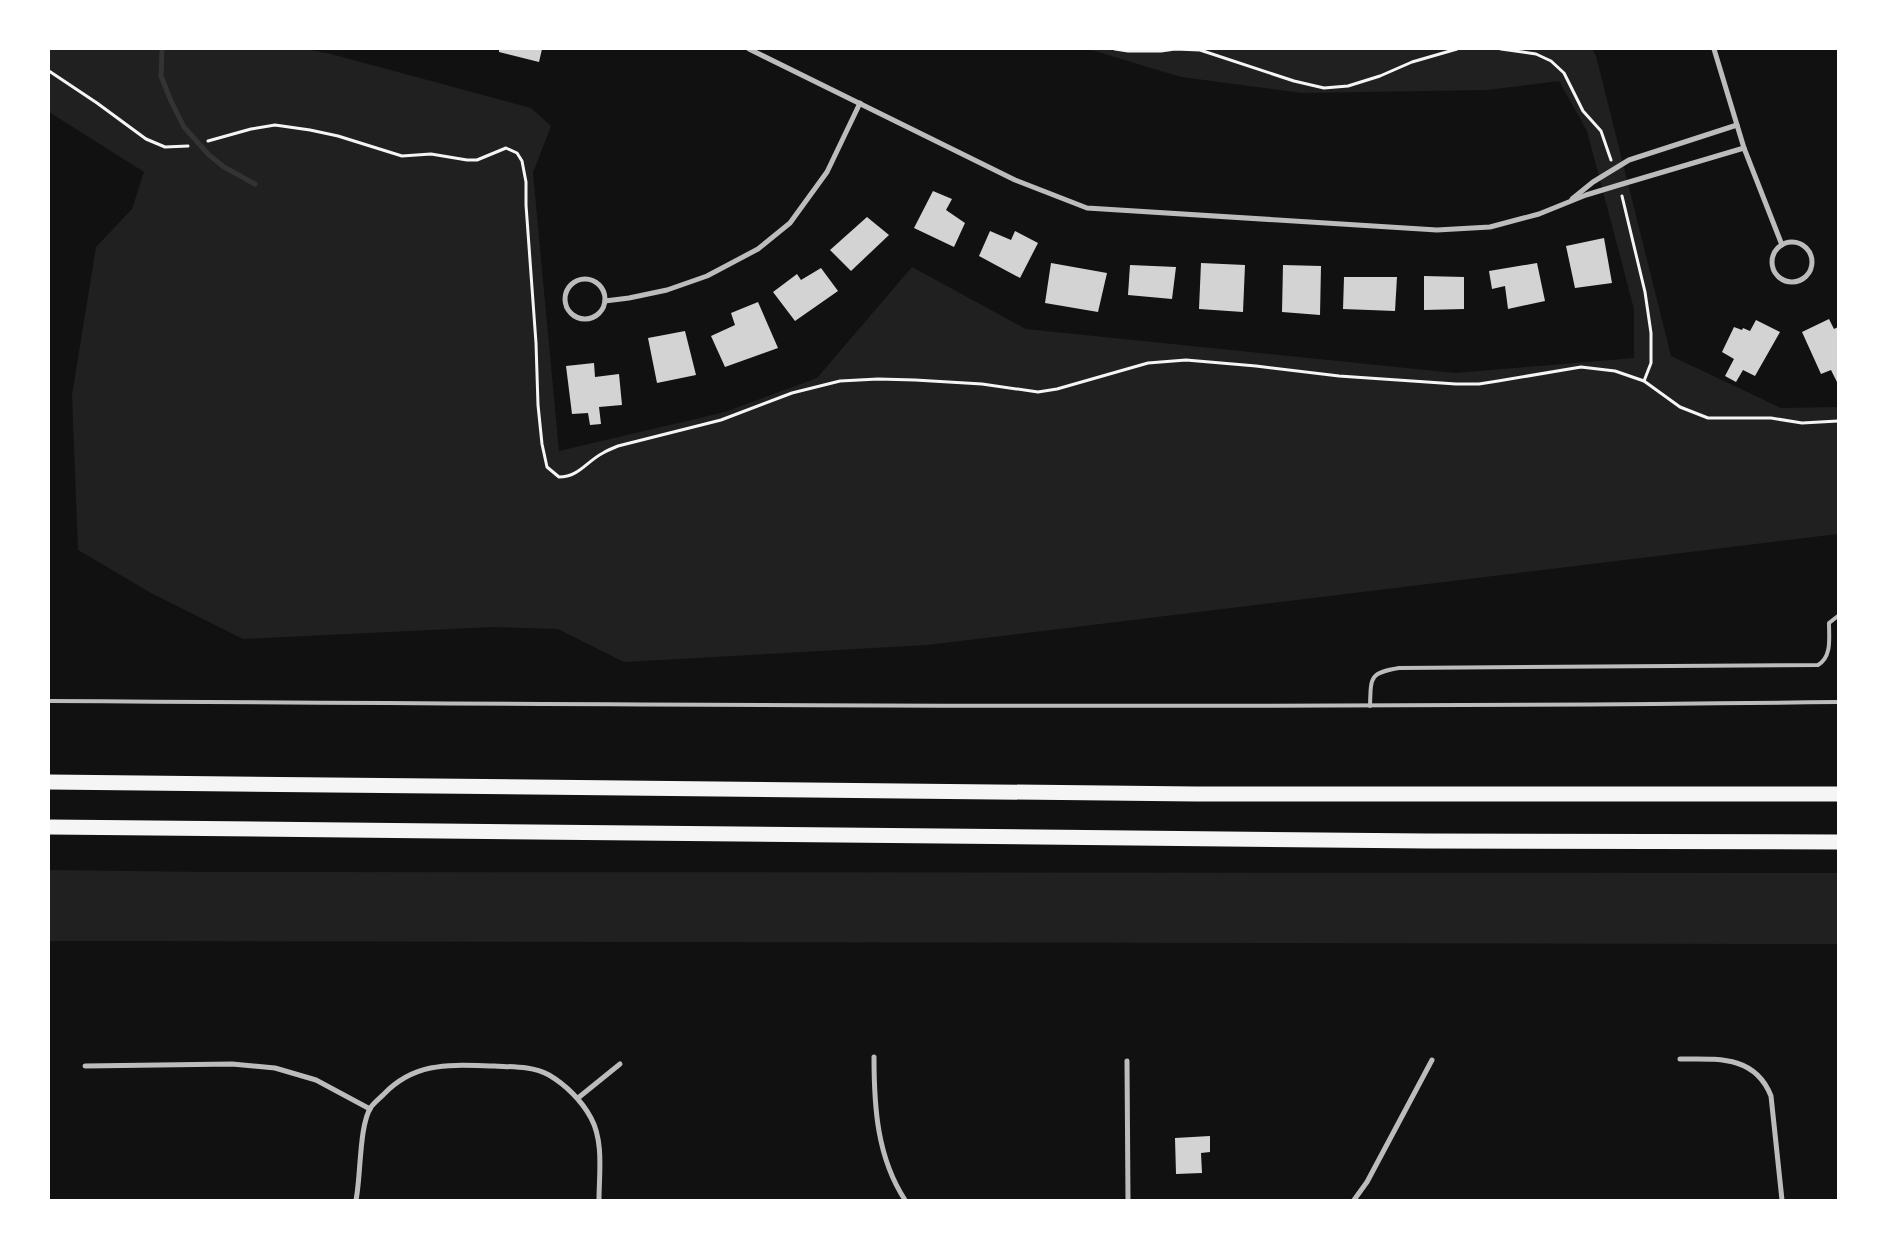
<svg xmlns="http://www.w3.org/2000/svg" width="1887" height="1249" font-family="'Nunito Sans',sans-serif">
	<style>
		.green { fill: #202020 }
		.lines { fill: none; stroke-linecap: round; stroke-linejoin: round }
		.stream { stroke: #333; stroke-width: 5 }
		.building { fill: #d3d3d3 }
		.path { stroke: #f5f5f5; stroke-width: 3 }
		.service { stroke: #bcbcbc; stroke-width: 4 }
		.minor { stroke: #bcbcbc; stroke-width: 5 }
		.motorway { stroke: #f5f5f5; stroke-width: 15 }
	</style>
	<rect width="100%" height="100%" fill="#111"/>
	<g class="green">
		<polygon points="49,49 305,49 331,54 531,108 551,126 533,173 559,451 725,412 817,378 912,267 1026,329 1455,373 1634,358 1634,309 1587,131 1559,81 1487,90 1303,93 1181,77 1088,49 1592,49 1596,56 1671,356 1781,408 1838,407 1838,534 927,645 624,662 558,629 492,627 243,639 151,593 78,550 72,395 96,247 132,209 144,172 49,112"/>
		<polygon points="49,870 208,872 1838,873 1838,944 49,941"/>
	</g>
	<g class="lines">
		<polyline class="stream" points="162,49 161,76 171,101 184,127 209,155 224,167 255,184"/>
	</g>
	<g class="building">
		<polygon points="499,49 542,49 539,62 499,52"/>
		<polygon points="933,191 952,199 946,210 965,223 954,247 914,228"/>
		<polygon points="867,217 889,235 851,271 830,250"/>
		<polygon points="990,231 1011,240 1015,231 1038,243 1020,278 979,256"/>
		<polygon points="1604,238 1612,283 1575,288 1566,246"/>
		<polygon points="1051,263 1107,273 1098,312 1045,303"/>
		<polygon points="1201,263 1245,265 1243,312 1199,309"/>
		<polygon points="1537,263 1545,301 1508,309 1505,286 1492,289 1489,271"/>
		<polygon points="1130,265 1176,267 1172,299 1128,295"/>
		<polygon points="1283,265 1321,266 1320,315 1282,312"/>
		<polygon points="821,268 838,291 795,321 773,292 797,274 801,280"/>
		<polygon points="1424,276 1464,277 1464,309 1424,310"/>
		<polygon points="1344,277 1397,277 1395,311 1343,309"/>
		<polygon points="758,302 778,348 725,367 711,336 735,325 731,313"/>
		<polygon points="1829,319 1834,329 1838,327 1838,384 1831,370 1821,374 1802,332"/>
		<polygon points="1756,320 1780,332 1755,376 1743,370 1736,382 1725,376 1734,359 1722,352 1734,327 1742,330 1743,328 1750,331"/>
		<polygon points="685,331 696,375 657,383 648,338"/>
		<polygon points="594,363 595,377 619,374 622,405 599,407 601,424 590,425 588,413 572,414 566,366"/>
		<polygon points="1210,1136 1210,1152 1201,1153 1202,1173 1176,1174 1175,1138"/>
	</g>
	<g class="lines">
		<g class="path">
			<polyline points="1115,49 1128,51 1161,51 1175,49 1200,50 1294,81 1324,88 1348,86 1380,76 1412,62 1457,49"/>
			<polyline points="1501,49 1536,54 1551,61 1564,73 1583,111 1601,131 1611,160"/>
			<polyline points="49,71 97,103 146,139 165,147 188,146"/>
			<path d="M208,141L251,129L275,125L310,130L338,136L402,156L431,154L467,160H477L506,148L517,153L522,161L526,182V205L536,343L538,405L542,444L547,467L559,477C579,477 587,461 603,453C608,450 613,448 618,446L721,420L792,393L840,381L878,379L915,380L982,384L1038,392L1057,389L1148,363L1186,360L1256,366L1339,376L1456,384H1479L1498,381L1581,367L1615,371L1644,381"/>
			<polyline points="1622,196 1645,292 1651,333 1651,363 1644,381 1680,407 1708,418 1771,418 1802,423 1838,421"/>
		</g>
		<g class="service">
			<path d="M49,701C645,705 1242,709 1838,702"/>
			<path d="M1370,706C1371,677 1369,673 1399,668L1818,665C1832,657 1829,638 1829,623L1838,616"/>
		</g>
		<g class="minor">
			<polyline points="749,49 1015,180 1087,208 1437,230 1490,227 1539,214 1586,195 1619,185 1744,148"/>
			<polyline points="1714,49 1744,148 1782,245"/>
			<polyline points="1572,199 1593,182 1629,160 1737,125"/>
			<circle cx="1792" cy="262" r="20"/>
			<circle cx="585" cy="299" r="20"/>
			<polyline points="605,301 629,298 667,290 707,276 758,249 790,223 827,172 860,103"/>
			<path d="M874,1057C874,1107 877,1157 905,1200"/>
			<path d="M1680,1059C1717,1059 1755,1055 1771,1096L1782,1200"/>
			<polyline points="1127,1061 1128,1200"/>
			<polyline points="85,1066 232,1064 275,1068 316,1080 370,1109"/>
			<polyline points="578,1098 620,1064"/>
			<path d="M356,1200C361,1176 359,1125 371,1107C375,1102 380,1098 384,1094C416,1061 451,1065 494,1066C513,1067 532,1066 549,1075C566,1085 582,1101 591,1118C604,1142 599,1174 599,1200"/>
			<polyline points="1354,1200 1367,1182 1432,1060"/>
		</g>
		<g class="motorway">
			<polyline points="49,782 1196,794 1838,794"/>
			<polyline points="49,827 1426,841 1838,842"/>
		</g>
	</g>
	<rect width="1887" height="1249" fill="none" stroke="#ffffff" stroke-width="100"/>
</svg>
